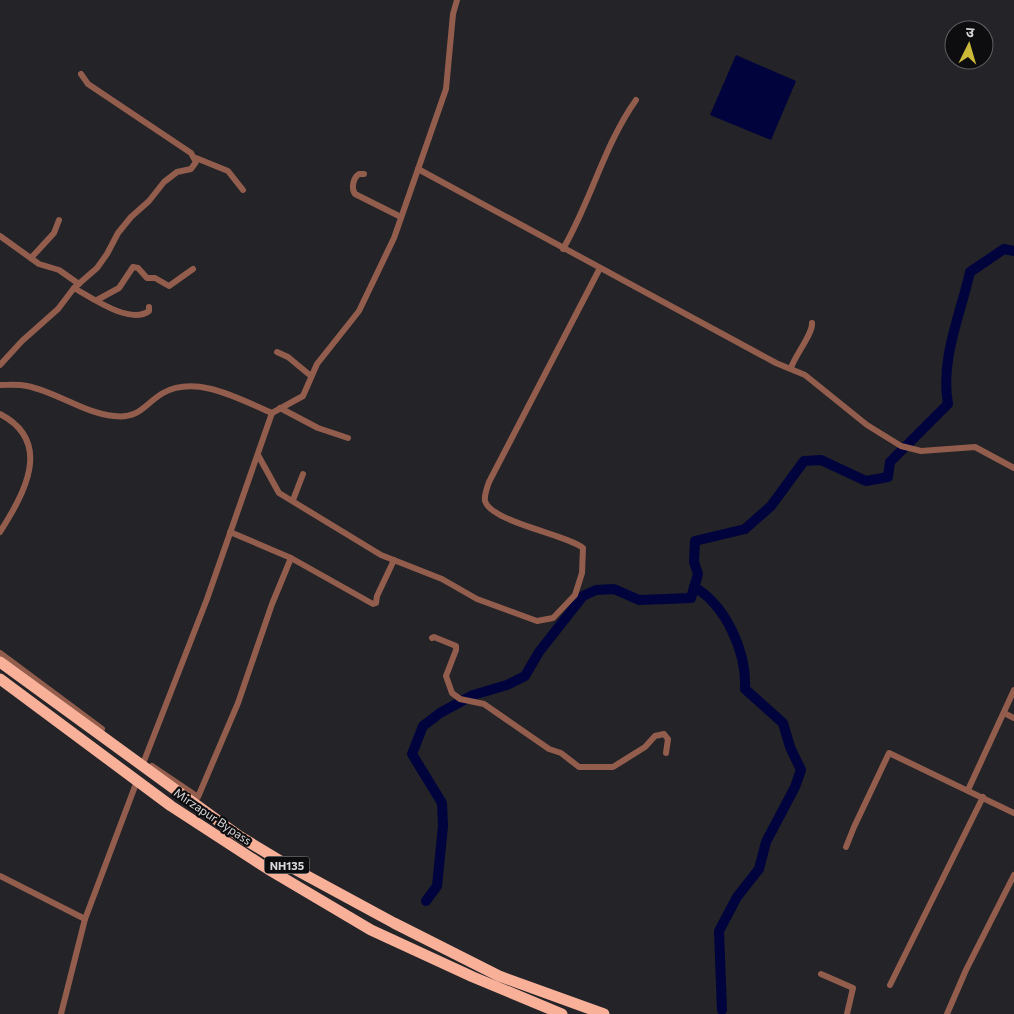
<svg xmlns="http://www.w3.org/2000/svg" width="1014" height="1014" font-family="Commissioner,'Noto Sans Devanagari',sans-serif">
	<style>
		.water { fill: #00033c }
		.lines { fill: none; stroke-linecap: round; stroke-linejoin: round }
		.river { stroke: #00033c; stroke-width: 10 }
		.minor { stroke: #925d4c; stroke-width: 6 }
		.trunk { stroke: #f8b099; stroke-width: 11 }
		.labels { text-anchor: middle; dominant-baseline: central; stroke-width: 4.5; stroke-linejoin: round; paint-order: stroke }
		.shield { fill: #0d0d0f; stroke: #9c9c9f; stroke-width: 1 }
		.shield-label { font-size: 11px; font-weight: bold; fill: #d9d9dd }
		.street-label { font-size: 12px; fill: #d9d9dd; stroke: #0d0d0f }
	</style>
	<rect width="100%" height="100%" fill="#232328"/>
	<polygon class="water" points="736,55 796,81 771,140 710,115"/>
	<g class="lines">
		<g class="river">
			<path d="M694,587C726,605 747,653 745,689L783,723L790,747L801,770L795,787L766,842L759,869L737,897L719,931L722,1010"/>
			<path d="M426,901L437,886L443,826L442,803L412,754L423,726L440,713L473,695L507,685L525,676L539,652L583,596L596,590L614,589L639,600L691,598L698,574L694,562L695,541L745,529L771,506L804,461L821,460L866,481L888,477L890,462L948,404C940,360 960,316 970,272L1004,249L1014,251"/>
		</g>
		<g class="minor">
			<polyline points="196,158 228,171 243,190"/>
			<polyline points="418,169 776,363 805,375 867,425 901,446 921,451 975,447 1014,468"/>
			<path d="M364,174H359C353,178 351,188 355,194L401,217"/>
			<polyline points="0,236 39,264 59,270 79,284"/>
			<path d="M563,249C591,201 604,145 636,100"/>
			<polyline points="31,258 54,233 59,220"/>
			<path d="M74,288C92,298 130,325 149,311V307"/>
			<polyline points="97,300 119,288 133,267 138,268 147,278 155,278 169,286 193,269"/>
			<polyline points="277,352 288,357 311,376"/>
			<polyline points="0,365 22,341 58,309 74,288 97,268 107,254 118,233 131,217 149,201 164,182 177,172 191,169 196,162 191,153 88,84 81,74"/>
			<path d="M791,368C795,355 813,334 812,323"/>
			<path d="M0,385C9,385 18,384 27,386C57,392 83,413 114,416C140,419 143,405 163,393C197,374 241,400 272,413"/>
			<polyline points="280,408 318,428 348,438"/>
			<path d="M0,414C54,442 24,494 0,532"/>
			<path d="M258,455L279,493L381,555L442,579L477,599L537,621L553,618L575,595L582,573L583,548C568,535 491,522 485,501C484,495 487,488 489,482L600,268"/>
			<polyline points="293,500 303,474"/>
			<polyline points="230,532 291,558 373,604 376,603 377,596 394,560"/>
			<polyline points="432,638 434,637 456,646 456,650 446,676 452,693 460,699 484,704 549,749 561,753 579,767 613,767 645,747 655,736 664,734 668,739 666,753"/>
			<polyline points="0,653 102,729"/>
			<polyline points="1004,713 1014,718"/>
			<polyline points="144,761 207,599 272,413 303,396 317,364 359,311 394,238 446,89 453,14 457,0"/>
			<polyline points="152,766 198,797 238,703 272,604 291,558"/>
			<polyline points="968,790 1014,690"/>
			<polyline points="846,847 854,827 889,753 1014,813"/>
			<polyline points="0,876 85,919"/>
			<polyline points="821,974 853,988 847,1014"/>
			<polyline points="890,985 983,797"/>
			<polyline points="61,1014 85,919 137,781"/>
			<polyline points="947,1014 966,970 1014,875"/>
		</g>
		<g class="trunk">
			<polyline points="0,662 239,836 287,865 394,923 499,976 604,1014"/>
			<polyline points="0,679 171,806 268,869 371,930 473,977 562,1014"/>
		</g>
	</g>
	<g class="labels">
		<rect class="shield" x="264.5" y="856.5" width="45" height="17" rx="4"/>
		<g class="shield-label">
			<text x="287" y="865">NH135</text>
		</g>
		<g class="street-label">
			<text transform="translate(213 816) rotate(34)">Mirzapur Bypass</text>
		</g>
	</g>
	<g transform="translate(969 45) rotate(5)"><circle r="24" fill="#0d0d0f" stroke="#5f5f61"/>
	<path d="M0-4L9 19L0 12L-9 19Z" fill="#cbba39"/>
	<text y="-8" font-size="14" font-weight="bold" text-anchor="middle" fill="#d9d9dd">उ</text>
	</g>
</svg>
